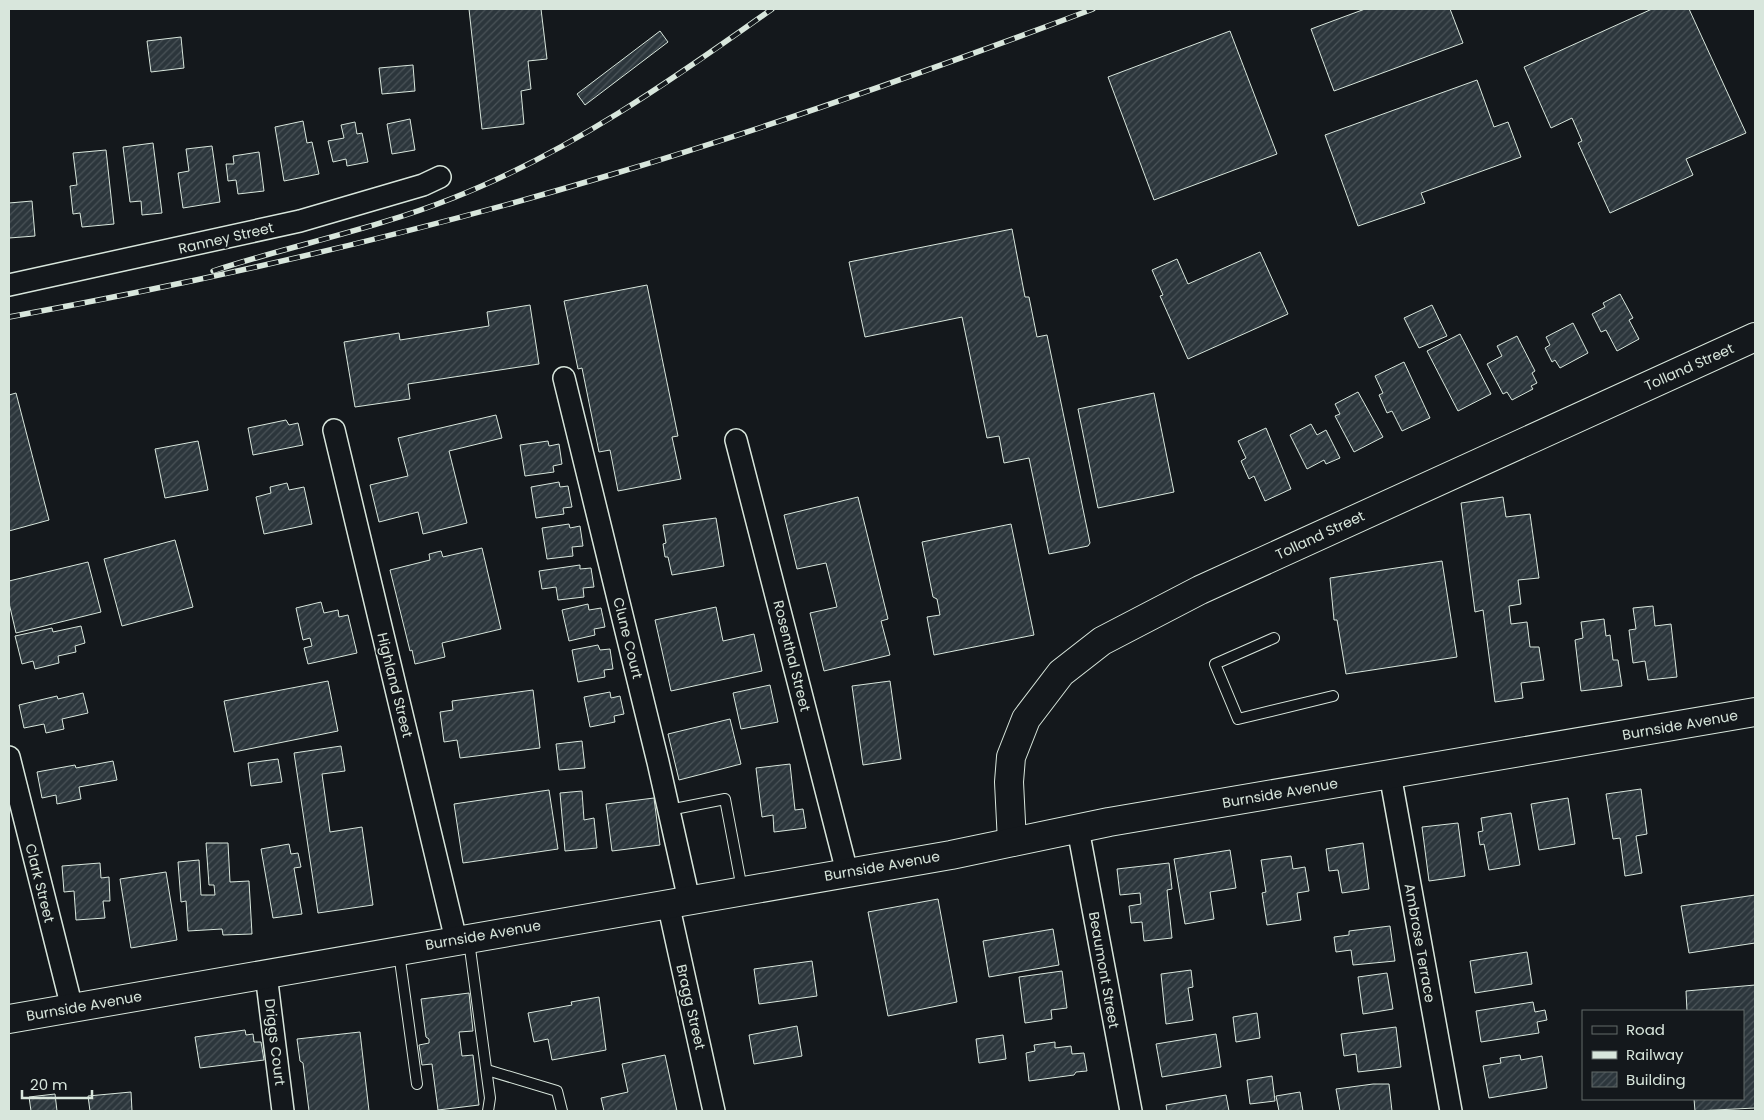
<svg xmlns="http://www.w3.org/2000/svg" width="1764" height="1120" font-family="Poppins,sans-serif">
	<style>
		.building { fill: url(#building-hatch); stroke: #d8e6dc }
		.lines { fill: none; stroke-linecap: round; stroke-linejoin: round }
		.lane-casing { stroke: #d8e6dc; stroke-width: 12 }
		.street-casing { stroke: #d8e6dc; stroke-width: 24 }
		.secondary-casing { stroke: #d8e6dc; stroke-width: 30 }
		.primary-casing { stroke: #d8e6dc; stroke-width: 30 }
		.lane { stroke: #14181c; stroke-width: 10 }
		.street { stroke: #14181c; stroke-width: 21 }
		.secondary { stroke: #14181c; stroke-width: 28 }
		.primary { stroke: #14181c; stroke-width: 28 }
		.rail-casing { stroke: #d8e6dc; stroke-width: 5.5 }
		.rail { stroke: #14181c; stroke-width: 4; stroke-dasharray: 11; stroke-linecap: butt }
		.labels { text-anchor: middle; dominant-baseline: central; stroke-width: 4; stroke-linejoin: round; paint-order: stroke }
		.street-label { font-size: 14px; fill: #d8e6dc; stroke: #14181c }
	</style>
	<defs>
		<pattern id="building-hatch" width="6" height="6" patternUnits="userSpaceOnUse" patternTransform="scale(1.25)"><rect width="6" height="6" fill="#2c363c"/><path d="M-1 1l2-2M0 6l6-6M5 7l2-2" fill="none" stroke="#4a5358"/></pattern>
	</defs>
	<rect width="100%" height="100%" fill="#14181c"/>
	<g class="building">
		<polygon points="469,9 541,9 547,59 528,61 531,89 521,91 524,124 482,129"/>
		<polygon points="1365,9 1450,9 1463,43 1334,91 1311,29"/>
		<polygon points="1652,9 1689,9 1746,133 1686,159 1693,175 1610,213 1578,143 1582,141 1572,118 1551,128 1524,67"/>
		<polygon points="660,31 668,42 585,105 577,94"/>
		<polygon points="1230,31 1277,154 1154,200 1108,77"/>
		<polygon points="181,37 184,68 151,72 147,41"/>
		<polygon points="413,65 415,91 382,94 379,68"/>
		<polygon points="1477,80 1494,127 1508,122 1521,157 1421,193 1425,203 1358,226 1325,135"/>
		<polygon points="410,119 415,150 392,154 387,124"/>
		<polygon points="303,121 307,143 312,142 319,174 284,181 275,127"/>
		<polygon points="355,122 357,134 362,133 368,162 347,166 346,159 333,162 328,141 344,138 341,125"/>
		<polygon points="153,143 162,213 142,215 141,201 130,202 123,147"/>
		<polygon points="212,146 220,202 183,208 178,173 189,171 186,149"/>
		<polygon points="106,150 114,224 82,227 80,213 73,214 70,186 77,185 73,153"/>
		<polygon points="259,152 264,191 238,194 236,180 228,181 226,164 234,164 233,156"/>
		<polygon points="32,201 35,236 9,238 9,203"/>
		<polygon points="1012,229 1025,297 1029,297 1037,337 1047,335 1090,543 1088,546 1049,554 1029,458 1004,463 999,436 987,438 962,317 865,337 849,262"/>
		<polygon points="1260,252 1288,314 1188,359 1160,296 1163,295 1152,270 1177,259 1188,284"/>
		<polygon points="647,285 678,436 672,437 681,479 618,491 610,450 599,452 582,368 578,369 564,301"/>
		<polygon points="1620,294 1633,318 1629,320 1639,339 1617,351 1606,330 1601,332 1592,314 1605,307 1603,303"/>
		<polygon points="530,305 539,364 408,384 410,399 355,407 344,342 399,333 400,340 489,326 487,312"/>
		<polygon points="1432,305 1447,336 1419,348 1404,318"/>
		<polygon points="1573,323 1588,353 1560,368 1555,360 1552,362 1545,348 1550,345 1546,337"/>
		<polygon points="1460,334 1491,394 1458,411 1427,351"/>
		<polygon points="1517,336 1535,371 1532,373 1537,383 1531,386 1533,389 1512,400 1507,392 1503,394 1487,364 1502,356 1497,346"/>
		<polygon points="1404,362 1430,418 1402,431 1392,411 1387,413 1379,395 1383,393 1375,376"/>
		<polygon points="1358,392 1383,437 1354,452 1335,416 1340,414 1335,404"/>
		<polygon points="16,393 49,520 9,531 9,395"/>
		<polygon points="1154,393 1174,492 1098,508 1078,409"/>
		<polygon points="496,415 502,438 449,451 467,523 423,534 418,512 379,522 370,485 408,476 398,438"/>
		<polygon points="286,420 289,425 298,423 303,445 253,455 248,428"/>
		<polygon points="1311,424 1317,435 1326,430 1340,458 1326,464 1324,460 1307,469 1290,435"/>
		<polygon points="1266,428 1291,489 1265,501 1254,476 1249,479 1241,461 1246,458 1238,441"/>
		<polygon points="198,441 208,490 165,498 155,449"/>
		<polygon points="548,441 549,446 559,444 562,464 553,466 554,472 525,476 520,445"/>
		<polygon points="559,482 560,487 568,486 572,507 563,508 564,514 536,518 531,487"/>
		<polygon points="287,483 289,490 304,487 312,524 264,534 256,497 271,493 270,487"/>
		<polygon points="858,497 888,619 881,621 890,655 824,671 810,613 837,607 826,563 797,569 784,515"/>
		<polygon points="1503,497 1506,517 1530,514 1539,578 1518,580 1521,604 1509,606 1511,624 1527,622 1530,647 1539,647 1544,680 1521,683 1523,698 1495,702 1483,610 1475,612 1461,503"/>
		<polygon points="716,518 724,566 672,575 668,557 665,557 663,544 666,543 663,525"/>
		<polygon points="569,524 570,528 580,526 583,546 572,547 573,556 547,559 542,528"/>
		<polygon points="1011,524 1034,635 934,655 927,617 940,615 937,599 933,597 922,542"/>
		<polygon points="175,540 193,607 122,626 104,559"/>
		<polygon points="482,548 501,629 442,643 445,657 415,664 412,650 410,651 390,570 430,560 429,554 441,551 443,557"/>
		<polygon points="1442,561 1457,657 1346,674 1337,620 1334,620 1330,578"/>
		<polygon points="88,562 101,612 16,633 9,603 9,581"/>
		<polygon points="580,565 580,569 591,568 594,587 583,588 584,597 558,600 556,587 542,589 539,571"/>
		<polygon points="321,602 324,613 338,610 339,617 348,615 357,653 308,664 304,648 312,646 310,638 303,640 296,608"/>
		<polygon points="588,604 589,610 601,608 605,627 594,629 595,635 569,641 562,610"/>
		<polygon points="1653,606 1655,626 1671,624 1677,677 1648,680 1645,661 1633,663 1629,630 1636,629 1633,608"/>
		<polygon points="716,607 723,641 754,634 762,671 671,691 655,620"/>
		<polygon points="1604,619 1606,636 1610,635 1613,660 1618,660 1622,686 1581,691 1575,640 1583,638 1581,622"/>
		<polygon points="81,626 85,643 75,646 76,652 58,656 59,663 35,669 33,661 22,664 15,636 52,628 53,632"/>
		<polygon points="598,645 600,650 610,649 613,669 604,670 605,677 578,682 572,650"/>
		<polygon points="328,681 338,731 234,752 224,701"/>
		<polygon points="890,681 901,759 863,765 852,686"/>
		<polygon points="770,685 778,722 741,729 733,693"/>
		<polygon points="533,690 540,748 460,758 457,740 444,742 440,712 453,710 452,701"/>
		<polygon points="610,692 611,698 620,696 624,714 614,716 615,722 590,727 584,697"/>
		<polygon points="83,693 88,713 62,719 64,729 46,733 44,724 24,728 19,705 57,696 58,699"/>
		<polygon points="730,719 741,764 679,780 668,734"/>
		<polygon points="582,741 585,768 559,770 556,744"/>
		<polygon points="341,746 345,771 322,774 330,832 362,827 373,905 318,913 294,753"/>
		<polygon points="278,759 282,782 251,786 248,763"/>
		<polygon points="113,761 117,780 79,787 81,799 57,804 56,795 42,798 37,772 75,765 76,768"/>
		<polygon points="790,764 795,810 803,809 806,828 774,832 773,815 762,817 756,768"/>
		<polygon points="1641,789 1647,834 1636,836 1642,873 1625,876 1620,838 1613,839 1606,794"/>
		<polygon points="549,790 558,849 463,863 454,804"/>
		<polygon points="582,791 584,820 594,818 597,848 565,851 560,793"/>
		<polygon points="654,798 660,845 612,851 606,804"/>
		<polygon points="1568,798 1575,844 1539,850 1531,804"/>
		<polygon points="1511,813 1520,865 1489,870 1484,844 1480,845 1478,832 1483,831 1481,818"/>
		<polygon points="1458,823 1465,876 1429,881 1422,827"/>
		<polygon points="206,843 228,843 230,882 249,881 252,934 223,935 222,929 188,931 186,901 181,902 178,862 199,860 201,895 215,895 214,885 209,885"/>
		<polygon points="1363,843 1369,889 1342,893 1338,870 1329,871 1326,849"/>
		<polygon points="289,844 291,854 298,853 301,867 294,868 302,914 273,918 261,849"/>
		<polygon points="1230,850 1236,888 1210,892 1214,919 1185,924 1174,859"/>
		<polygon points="1291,856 1293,869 1305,867 1309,891 1297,893 1301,920 1267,925 1262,893 1266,892 1261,860"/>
		<polygon points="100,863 101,878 109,877 110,901 103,901 105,918 76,920 74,891 64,892 62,866"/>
		<polygon points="1169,863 1172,889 1167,890 1172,938 1144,941 1142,922 1131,923 1129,906 1141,904 1140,893 1120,895 1117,869"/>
		<polygon points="166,872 177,940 131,948 120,879"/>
		<polygon points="1755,895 1755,943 1689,953 1681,906"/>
		<polygon points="938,899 957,1002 888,1016 868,912"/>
		<polygon points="1390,926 1395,961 1353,965 1351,950 1336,952 1334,937 1349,935 1349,931"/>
		<polygon points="1053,929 1059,965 989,977 983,941"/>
		<polygon points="1527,952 1532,984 1475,993 1470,961"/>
		<polygon points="812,961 817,996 759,1004 754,969"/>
		<polygon points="1191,970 1193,987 1188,988 1193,1020 1166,1024 1161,974"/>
		<polygon points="1062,971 1067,1008 1051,1010 1052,1019 1025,1023 1019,977"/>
		<polygon points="1387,973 1393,1009 1363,1014 1358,977"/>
		<polygon points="1755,985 1755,1108 1695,1111 1694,1099 1743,1099 1743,1011 1687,1011 1686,991"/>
		<polygon points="469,993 473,1031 459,1032 462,1056 473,1055 479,1105 438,1110 432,1064 422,1065 419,1045 429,1043 429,1039 426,1037 421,999"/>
		<polygon points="599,997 606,1050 552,1060 548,1039 534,1042 528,1013 572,1005 571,1002"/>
		<polygon points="1533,1002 1535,1012 1545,1010 1547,1020 1537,1022 1539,1033 1481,1042 1476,1011"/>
		<polygon points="1257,1013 1260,1038 1236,1042 1233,1017"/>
		<polygon points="797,1026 802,1056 754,1064 749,1035"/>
		<polygon points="1396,1027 1401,1067 1358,1072 1356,1054 1344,1056 1341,1034"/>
		<polygon points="245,1030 246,1035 253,1034 254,1042 261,1042 264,1060 200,1068 195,1037"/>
		<polygon points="360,1032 369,1111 309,1111 303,1063 300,1061 297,1039"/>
		<polygon points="1216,1034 1221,1067 1162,1077 1156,1044"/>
		<polygon points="1003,1035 1006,1059 979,1063 976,1039"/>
		<polygon points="1055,1042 1055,1048 1071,1046 1072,1054 1084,1053 1087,1071 1076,1072 1074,1075 1029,1081 1026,1053 1035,1051 1034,1045"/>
		<polygon points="665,1055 677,1111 604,1111 601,1098 628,1092 622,1064"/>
		<polygon points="1520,1055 1521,1060 1542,1056 1547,1088 1489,1098 1483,1066 1501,1063 1500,1058"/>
		<polygon points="1272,1076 1275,1101 1250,1104 1247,1080"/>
		<polygon points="1373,1084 1389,1084 1392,1111 1340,1111 1336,1089"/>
		<polygon points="131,1092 132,1111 90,1111 88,1096"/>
		<polygon points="1300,1092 1303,1111 1279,1111 1276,1096"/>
		<polygon points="55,1094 57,1111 31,1111 29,1097"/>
		<polygon points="1226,1095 1229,1111 1167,1111 1166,1105"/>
	</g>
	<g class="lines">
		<g class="lane-casing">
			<g id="lane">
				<polyline points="1274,638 1215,664 1238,719 1333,696"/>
				<polyline points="669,810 725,799 742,889"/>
				<polyline points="469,941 490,1098 488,1111"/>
				<polyline points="399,953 417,1084"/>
				<polyline points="487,1070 557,1091 562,1111"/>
			</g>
		</g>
		<g class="street-casing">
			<g id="street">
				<polyline points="9,285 300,221 423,185 440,177"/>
				<polyline points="564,378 658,762 689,900"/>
				<polyline points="334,430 456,940"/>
				<polyline points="736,440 847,872"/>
				<polyline points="9,757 72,1008"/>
				<polyline points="1390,774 1451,1111"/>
				<polyline points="1078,829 1131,1111"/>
				<polyline points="668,903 714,1111"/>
				<polyline points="266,974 283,1111"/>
			</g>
		</g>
		<g class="secondary-casing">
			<polyline id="secondary" points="1012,842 1009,782 1011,757 1026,719 1061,673 1102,641 1200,590 1755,337"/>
		</g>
		<g class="primary-casing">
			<polyline id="primary" points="9,1019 951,855 1109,822 1755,712"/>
		</g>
		<use href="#lane" class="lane"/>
		<use href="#street" class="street"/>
		<use href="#secondary" class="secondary"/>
		<use href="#primary" class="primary"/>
		<g class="rail-casing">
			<g id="rail">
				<path d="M213,271C293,245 375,229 453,198C568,153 672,80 772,9"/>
				<path d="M9,317C211,280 413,234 610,175C774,126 934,69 1093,9"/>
			</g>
		</g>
		<use href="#rail" class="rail"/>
	</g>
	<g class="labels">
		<g class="street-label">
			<text transform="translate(226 238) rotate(-13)">Ranney Street</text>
			<text transform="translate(1689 367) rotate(-24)">Tolland Street</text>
			<text transform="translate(1320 535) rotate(-25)">Tolland Street</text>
			<text transform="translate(628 638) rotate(76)">Clune Court</text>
			<text transform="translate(792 656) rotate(76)">Rosenthal Street</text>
			<text transform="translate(395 685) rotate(76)">Highland Street</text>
			<text transform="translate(1680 725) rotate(-10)">Burnside Avenue</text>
			<text transform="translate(1280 793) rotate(-10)">Burnside Avenue</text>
			<text transform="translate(882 866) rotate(-10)">Burnside Avenue</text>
			<text transform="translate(40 883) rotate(76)">Clark Street</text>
			<text transform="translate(483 935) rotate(-10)">Burnside Avenue</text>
			<text transform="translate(1420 943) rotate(80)">Ambrose Terrace</text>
			<text transform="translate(1104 970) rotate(80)">Beaumont Street</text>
			<text transform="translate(84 1006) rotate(-10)">Burnside Avenue</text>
			<text transform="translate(691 1007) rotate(77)">Bragg Street</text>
			<text transform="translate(275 1042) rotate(83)">Driggs Court</text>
		</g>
	</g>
	<rect width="1764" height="1120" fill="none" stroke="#d8e6dc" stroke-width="20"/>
	<rect x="1582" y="1010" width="162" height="90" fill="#14181c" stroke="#626a69"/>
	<rect x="1592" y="1026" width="25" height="8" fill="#14181c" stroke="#626a69"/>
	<text x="1626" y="1035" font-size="15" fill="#d8e6dc">Road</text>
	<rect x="1592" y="1051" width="25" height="8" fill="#d8e6dc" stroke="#626a69"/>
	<text x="1626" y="1060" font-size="15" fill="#d8e6dc">Railway</text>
	<rect x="1592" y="1072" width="25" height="15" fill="url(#building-hatch)" stroke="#626a69"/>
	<text x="1626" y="1085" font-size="15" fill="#d8e6dc">Building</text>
	<path d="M22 1090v8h70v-8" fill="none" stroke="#d8e6dc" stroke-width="2.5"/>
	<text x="30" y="1090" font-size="15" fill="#d8e6dc" stroke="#14181c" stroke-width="4" paint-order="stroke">20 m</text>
</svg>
